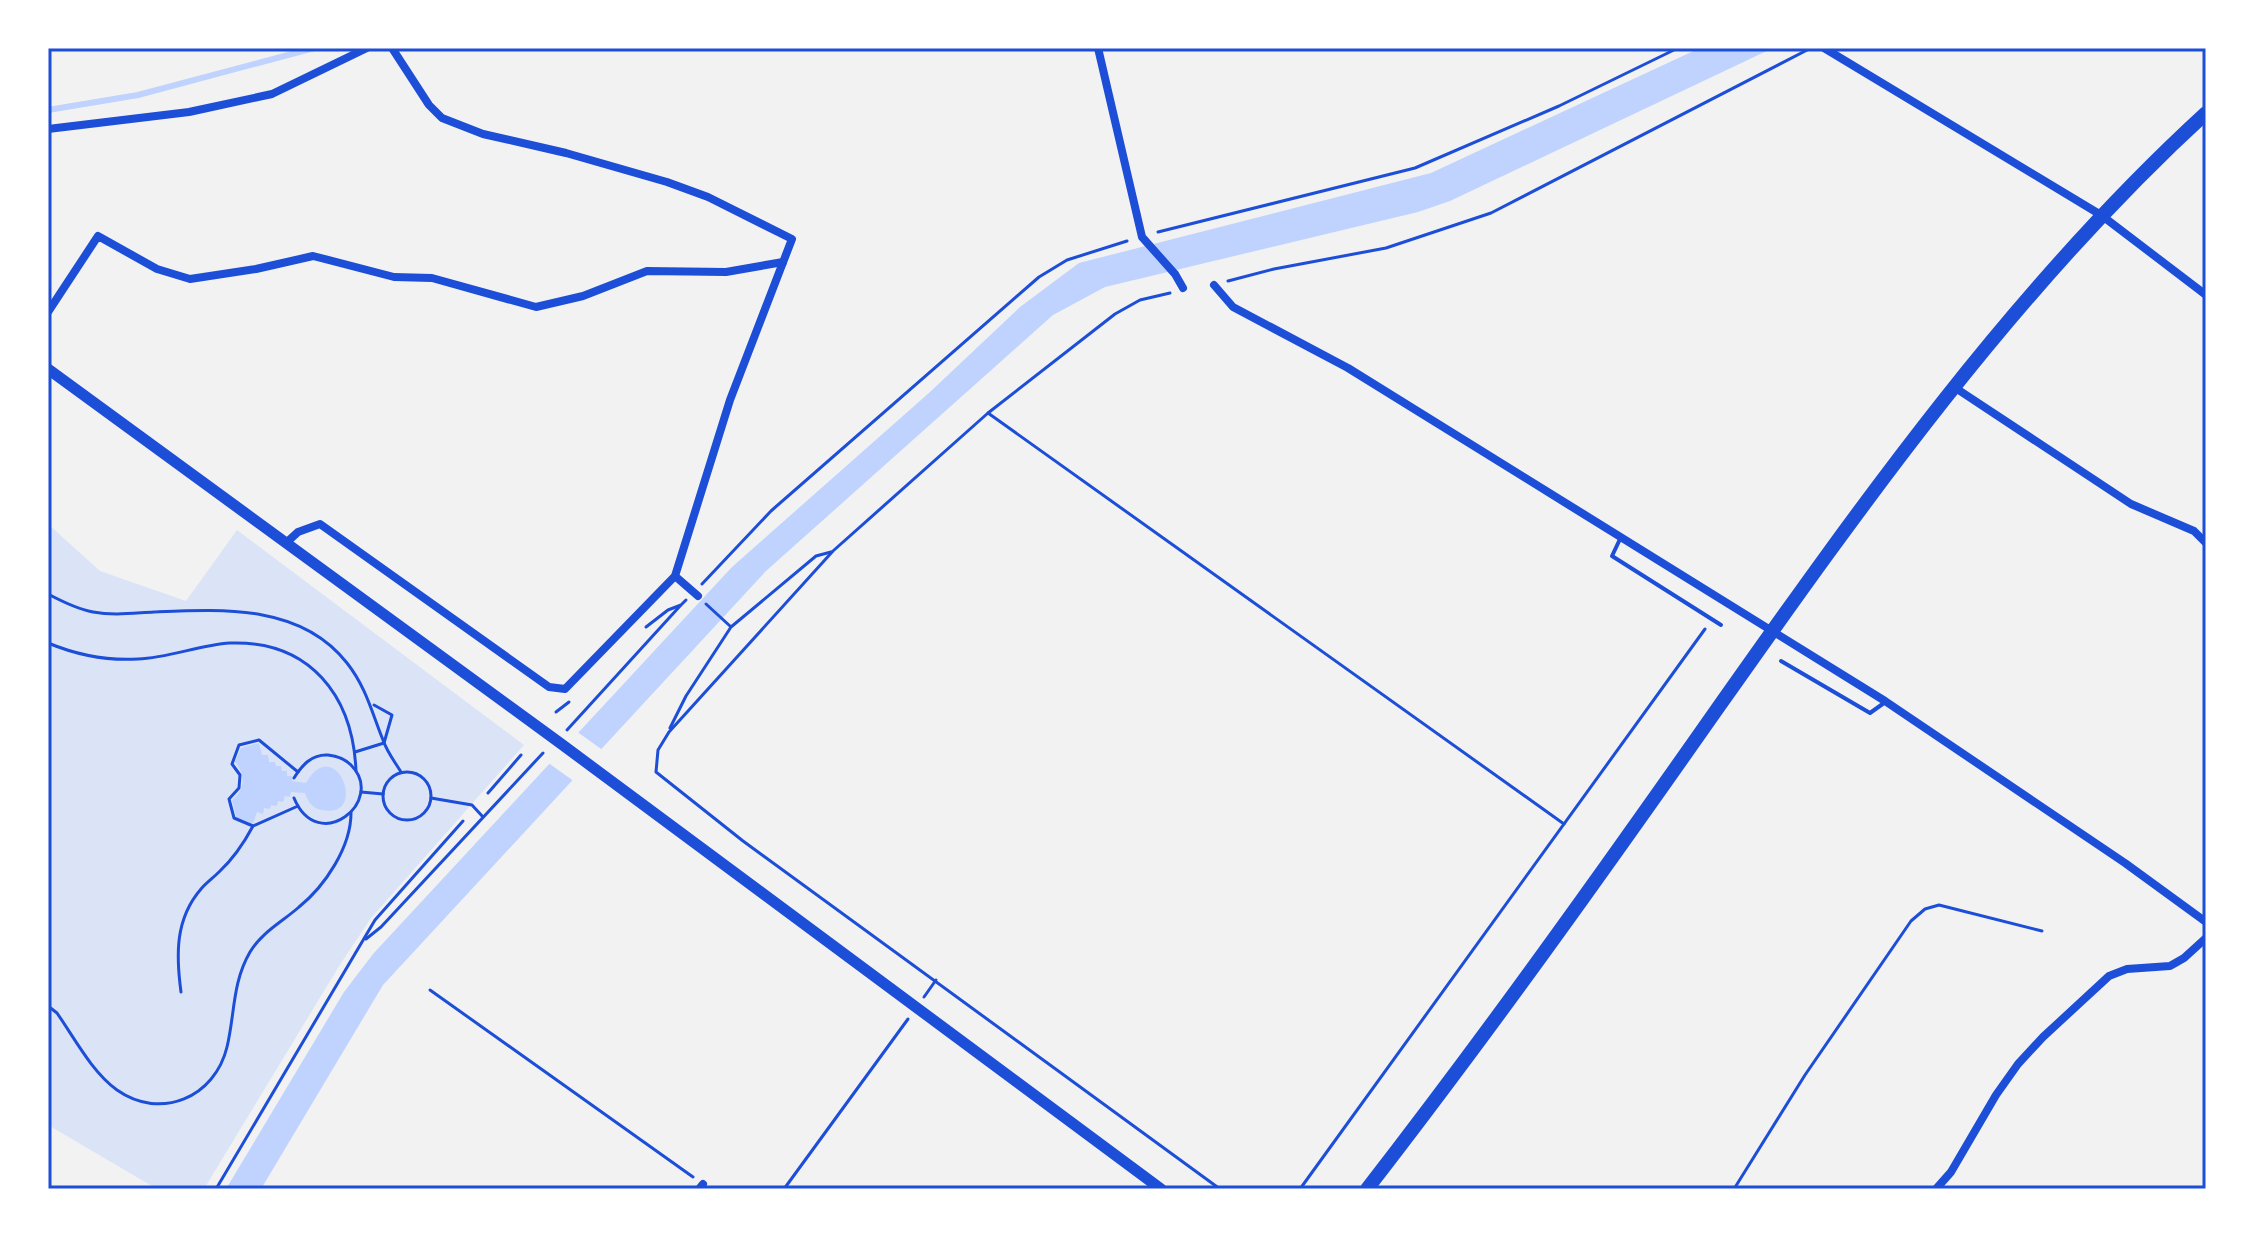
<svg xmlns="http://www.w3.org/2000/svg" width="2254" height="1237" font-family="'Fira Sans',sans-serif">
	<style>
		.green { fill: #dbe4f7 }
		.water { fill: #bfd3fe }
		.pier { fill: #f2f2f2 }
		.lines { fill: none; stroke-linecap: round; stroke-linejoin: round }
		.stream { stroke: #bfd3fe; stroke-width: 6 }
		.path { stroke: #1d4ed8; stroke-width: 3 }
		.service { stroke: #1d4ed8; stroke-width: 4 }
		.minor { stroke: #1d4ed8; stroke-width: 8 }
		.tertiary { stroke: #1d4ed8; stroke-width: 11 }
		.trunk { stroke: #1d4ed8; stroke-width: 14 }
		.neatline { fill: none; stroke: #1d4ed8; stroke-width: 3 }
	</style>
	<rect width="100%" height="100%" fill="#f2f2f2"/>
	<polygon class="green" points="48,524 100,571 186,601 237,530 524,745 371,918 341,963 204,1189 157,1189 48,1125"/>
	<g class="water">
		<polygon points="1700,48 1773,48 1450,201 1418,212 1105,287 1053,315 766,571 383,985 261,1189 226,1189 344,992 373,954 732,567 930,392 1020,307 1079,263 1431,173"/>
		<path d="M259,743L262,755H268L269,762H275L276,766H281L282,771H287V776H292V781L306,783C336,731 370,820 322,810C312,809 308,801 305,793L291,792L290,797L285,796L283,802L278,801L277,806L271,805L270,809L264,808L263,814L257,812L253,824L236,817L232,800C245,790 246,775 235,762L241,748Z"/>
	</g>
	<polygon class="pier" points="576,731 604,751 575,782 547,762"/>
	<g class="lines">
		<polyline class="stream" points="48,110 138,95 314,48"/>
		<g class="path">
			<polyline points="1158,232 1415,168 1559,106 1678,48"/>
			<polyline points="1228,281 1274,269 1386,248 1491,213 1811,48"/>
			<polyline points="1170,293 1140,300 1115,314 988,413 833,551 669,732 658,750 656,772 743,841 1220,1189"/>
			<polyline points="988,413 1564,824"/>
			<polyline points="702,584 771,511 1039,277 1067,260 1127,241"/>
			<path d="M48,594C63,602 77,609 93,612C114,616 134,613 154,612C222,609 301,604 347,663C366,687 372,713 383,740C387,752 395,762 401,772"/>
			<polyline points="706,604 730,626"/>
			<polyline points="646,627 668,610 681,605 686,600"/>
			<path d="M48,643C77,655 106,661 138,659C169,658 199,645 230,643C310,640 353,696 356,771"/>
			<polyline points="556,712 569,702"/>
			<polyline points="670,728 686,696 731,627 816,556 831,552"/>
			<polyline points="567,730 680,606"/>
			<polyline points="355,752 384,743 392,715 374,705"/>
			<polyline points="298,772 259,740 239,745 232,764 240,775 239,788 229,799 234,818 253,826 298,806"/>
			<circle cx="407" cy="796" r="24"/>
			<path d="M294,778C302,765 312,754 328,755C337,756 345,759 351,765C387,801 318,856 294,798"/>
			<polyline points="361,792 383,794"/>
			<polyline points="488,793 521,755"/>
			<polyline points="431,798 472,805 483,817"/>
			<polyline points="366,939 381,927 543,753"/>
			<polyline points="430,990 693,1177"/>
			<path d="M181,992C176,955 175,919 201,889C206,883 213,878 219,872C234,858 244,843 253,826"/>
			<polyline points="924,997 936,980"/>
			<path d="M48,1006L57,1013C75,1039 92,1072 117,1090C161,1121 215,1097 227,1047C235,1014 232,983 250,952C262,932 282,922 299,907C325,886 351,847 351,813"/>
			<polyline points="216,1189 375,920 463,821"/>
			<polyline points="784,1189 908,1019"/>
			<polyline points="1300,1189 1705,629"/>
			<polyline points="1734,1189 1805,1075 1911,921 1925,909 1939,905 2042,931"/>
		</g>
		<g class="service">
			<polyline points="1621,537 1612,556 1721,625"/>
			<polyline points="1781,661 1870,713 1884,703"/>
		</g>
		<g class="minor">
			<polyline points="1098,48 1142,237 1175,274 1183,288"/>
			<polyline points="1824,48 2101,215 2206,295"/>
			<polyline points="48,129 189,112 272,94 367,48"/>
			<polyline points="1214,285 1233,307 1348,368 1885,701 2125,863 2206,922"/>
			<polyline points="48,312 98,236 157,269 190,279 256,269 313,256 394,277 432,278 536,307 583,296 647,271 726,272 783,262"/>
			<polyline points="1954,387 2131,504 2194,531 2206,543"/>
			<polyline points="286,543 298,532 320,524 549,687 565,689 675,576 730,400 792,239 708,197 667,182 566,153 483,134 442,118 429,105 392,48"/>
			<polyline points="675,576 698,596"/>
			<polyline points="699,1189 703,1184"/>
			<polyline points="1936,1189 1951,1172 1996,1095 2018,1064 2043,1037 2109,976 2127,969 2170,966 2184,958 2206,938"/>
		</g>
		<polyline class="tertiary" points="48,369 560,743 1161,1189"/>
		<path class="trunk" d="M1367,1189C1488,1033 1602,873 1715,712C1864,501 2015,288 2206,113"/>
	</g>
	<rect width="2254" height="1237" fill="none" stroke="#ffffff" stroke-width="100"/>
	<rect x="50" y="50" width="2154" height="1137" class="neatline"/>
</svg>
